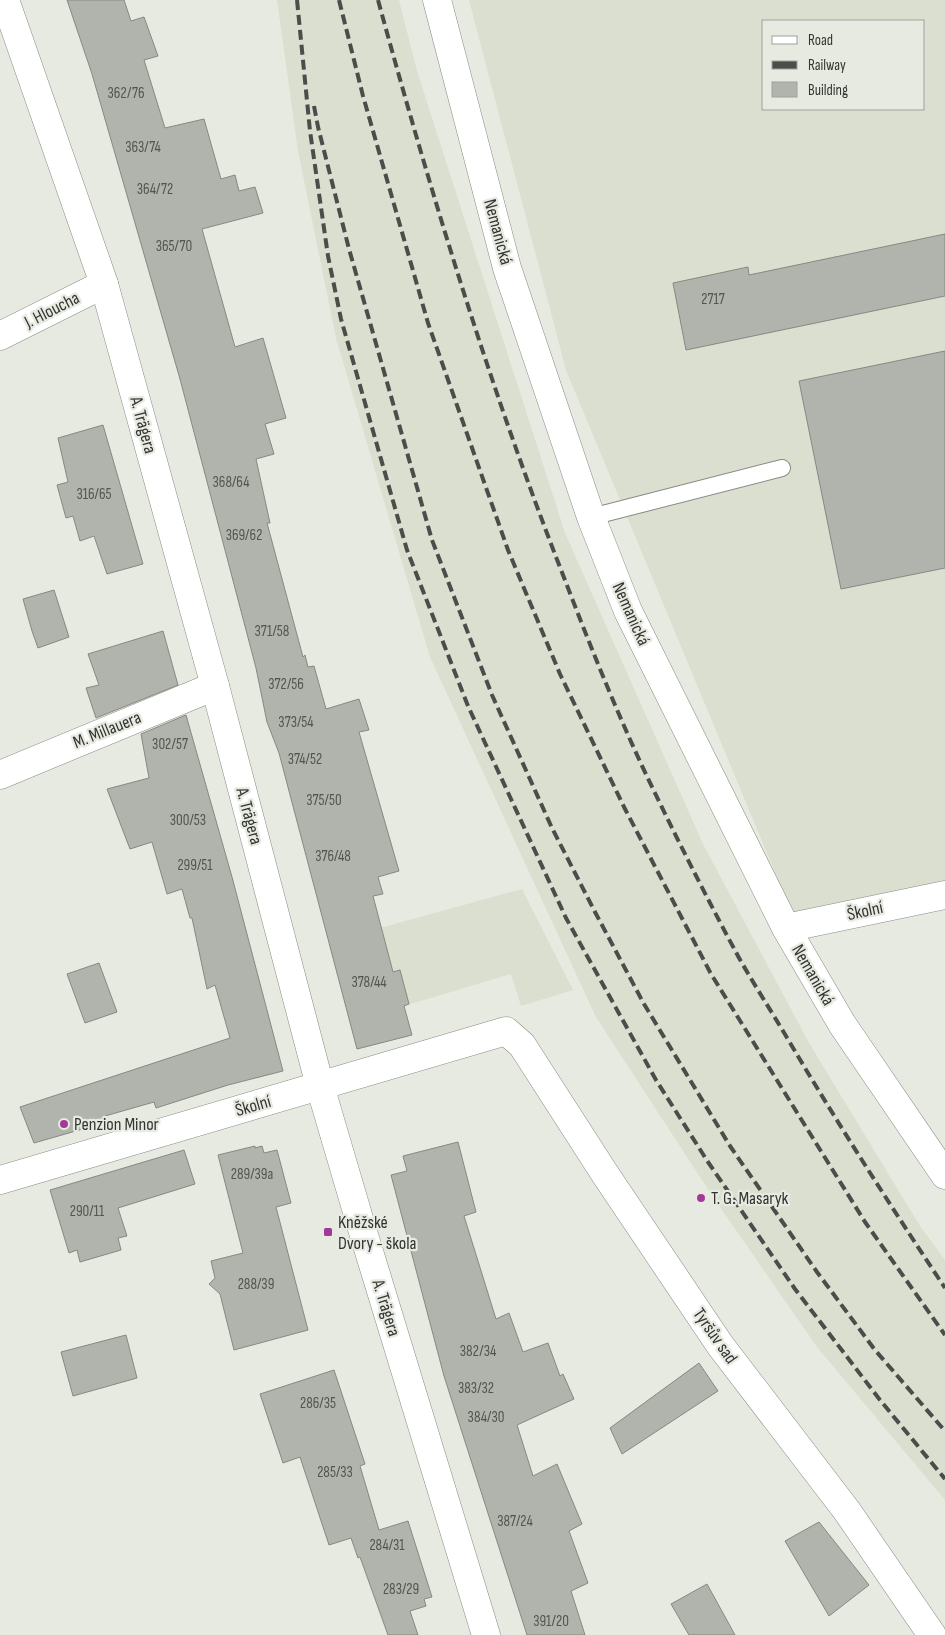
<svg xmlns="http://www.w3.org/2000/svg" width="945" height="1635" font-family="'Sofia Sans Condensed',sans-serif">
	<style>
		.built { fill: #dadfd0; fill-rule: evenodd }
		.building { fill: #b1b4ac; stroke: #868981 }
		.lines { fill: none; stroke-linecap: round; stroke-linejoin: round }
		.service-casing { stroke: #888b83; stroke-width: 18 }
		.minor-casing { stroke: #888b83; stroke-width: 29 }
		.tertiary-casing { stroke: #888b83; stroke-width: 29 }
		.service { stroke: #fff; stroke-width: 16 }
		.minor { stroke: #fff; stroke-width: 28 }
		.tertiary { stroke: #fff; stroke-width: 28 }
		.rail { stroke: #4c4d4a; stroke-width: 4; stroke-dasharray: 10 5; stroke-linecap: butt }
		.poi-dot { fill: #a43899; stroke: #e7eae1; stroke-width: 2 }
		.labels { text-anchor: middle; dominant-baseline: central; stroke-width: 4.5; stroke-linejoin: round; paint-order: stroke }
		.number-label { font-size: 15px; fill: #525450 }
		.street-label { font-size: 18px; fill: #333431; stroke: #e7eae1 }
		.poi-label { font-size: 18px; fill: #333431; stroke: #e7eae1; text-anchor: start }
	</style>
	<rect width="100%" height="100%" fill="#e7eae1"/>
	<g class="built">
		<polygon points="277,0 399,0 417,71 565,533 703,844 809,1043 920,1226 945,1260 945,1500 817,1347 713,1197 596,1017 430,657 336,338 298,151"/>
		<path d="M469,0H945V906L801,935L566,370ZM764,21H924V109H764Z"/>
		<polygon points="522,889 573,990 521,1006 511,974 404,1006 412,1035 357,1049 329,942"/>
	</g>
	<g class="building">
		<polygon points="67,0 124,0 131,21 144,17 158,56 144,60 165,128 204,119 221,179 235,175 239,191 255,187 263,213 202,229 235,347 263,338 286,418 265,424 274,454 256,459 270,523 267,523 303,657 305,655 308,667 314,666 326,709 359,699 369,730 359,732 399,871 378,877 383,894 373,896 393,972 400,970 409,1004 404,1006 412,1035 357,1049 279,753 267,722 256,668 180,379 92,74"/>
		<polygon points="945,234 945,296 686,350 673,283 748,267 749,275"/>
		<polygon points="945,351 945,568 841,589 799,381"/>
		<polygon points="103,425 143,564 107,574 94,536 80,541 73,516 66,518 57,485 68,482 58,438"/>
		<polygon points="54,590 69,637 38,648 32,631 23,599"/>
		<polygon points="163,631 178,685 96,718 86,688 99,685 88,654"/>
		<polygon points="186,715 232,877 283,1071 228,1085 156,1108 154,1102 105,1116 107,1122 34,1143 20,1107 230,1038 215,985 207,989 192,918 190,918 182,889 167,894 152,842 130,849 107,789 149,778 141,734"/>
		<polygon points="99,963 117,1012 85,1023 67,974"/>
		<polygon points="458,1142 476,1212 464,1216 496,1319 509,1313 523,1352 548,1343 560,1376 563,1374 574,1399 517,1425 533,1476 557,1464 582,1524 569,1531 588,1583 571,1591 585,1635 527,1635 444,1376 391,1175 407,1171 403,1156"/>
		<polygon points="255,1146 255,1148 262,1146 264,1153 277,1150 291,1203 276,1207 308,1330 234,1350 220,1294 209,1284 215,1278 211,1261 243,1253 218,1155"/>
		<polygon points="184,1150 195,1184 118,1208 127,1236 118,1238 121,1250 80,1262 77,1250 69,1253 50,1190"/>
		<polygon points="126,1335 137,1378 73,1396 61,1352"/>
		<polygon points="699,1363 718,1391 622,1454 610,1428"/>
		<polygon points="334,1370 365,1464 360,1466 379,1530 408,1521 432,1597 424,1599 426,1606 410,1611 418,1635 388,1635 360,1557 358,1558 351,1538 329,1545 300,1457 283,1463 260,1394"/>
		<polygon points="819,1522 869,1585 829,1616 785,1541"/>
		<polygon points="707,1584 735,1635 689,1635 671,1604"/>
	</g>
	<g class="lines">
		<g class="service-casing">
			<polyline id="service" points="591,517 782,468"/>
		</g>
		<g class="minor-casing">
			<g id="minor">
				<polyline points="437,0 507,268 591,517 628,611 786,928 842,1024 945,1175"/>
				<polyline points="0,336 104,284"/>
				<polyline points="0,775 215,686"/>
				<polyline points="786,928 945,895"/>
				<polyline points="0,1180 506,1031 522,1045 605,1174 720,1345 847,1511 932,1635"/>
			</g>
		</g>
		<g class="tertiary-casing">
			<polyline id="tertiary" points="5,0 104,284 215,686 320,1086 360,1222 486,1635"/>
		</g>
		<use href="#service" class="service"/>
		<use href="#minor" class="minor"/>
		<use href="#tertiary" class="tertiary"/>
		<g class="rail">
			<polyline points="297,0 310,131 328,256 341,319 407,550 468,706 566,918 656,1080 708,1162 795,1289 880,1400 945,1479"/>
			<polyline points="339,0 363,96 428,323 508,550 560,674 624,807 711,974 865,1222 945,1335"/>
			<path d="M378,0C431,194 490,388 563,575C591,648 620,721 654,791C681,847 709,902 738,956C753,983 770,1009 786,1036C836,1121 890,1205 945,1288"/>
			<polyline points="314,106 318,127 349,249 432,540 492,695 552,828 595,912 644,1004 730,1146 817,1272 875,1350 945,1431"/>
		</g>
	</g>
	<g class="poi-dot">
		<circle cx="64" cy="1124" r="5"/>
		<circle cx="701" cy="1198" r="5"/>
		<rect x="323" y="1227" width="10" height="10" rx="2.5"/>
	</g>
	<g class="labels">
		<g class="number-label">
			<text x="126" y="93">362/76</text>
			<text x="143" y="147">363/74</text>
			<text x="155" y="189">364/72</text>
			<text x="174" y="246">365/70</text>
			<text x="713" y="299">2717</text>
			<text x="231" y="482">368/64</text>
			<text x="94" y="494">316/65</text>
			<text x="244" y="535">369/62</text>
			<text x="272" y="631">371/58</text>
			<text x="286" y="684">372/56</text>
			<text x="296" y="722">373/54</text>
			<text x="170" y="744">302/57</text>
			<text x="305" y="759">374/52</text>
			<text x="324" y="800">375/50</text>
			<text x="188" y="820">300/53</text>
			<text x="333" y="856">376/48</text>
			<text x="195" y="865">299/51</text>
			<text x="369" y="982">378/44</text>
			<text x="252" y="1174">289/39a</text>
			<text x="87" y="1211">290/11</text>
			<text x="256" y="1284">288/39</text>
			<text x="478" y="1351">382/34</text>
			<text x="476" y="1388">383/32</text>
			<text x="318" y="1403">286/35</text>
			<text x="486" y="1417">384/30</text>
			<text x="335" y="1472">285/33</text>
			<text x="515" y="1521">387/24</text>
			<text x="387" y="1545">284/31</text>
			<text x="401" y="1589">283/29</text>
			<text x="551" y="1621">391/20</text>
		</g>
		<g class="street-label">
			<text transform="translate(498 232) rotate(75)">Nemanická</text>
			<text transform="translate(52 310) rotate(-27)">J. Hloucha</text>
			<text transform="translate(143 425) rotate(75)">A. Trägera</text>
			<text transform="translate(631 614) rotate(66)">Nemanická</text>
			<text transform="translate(107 730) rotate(-22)">M. Millauera</text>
			<text transform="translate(249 816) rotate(75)">A. Trägera</text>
			<text transform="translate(865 911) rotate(-12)">Školní</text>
			<text transform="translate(813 975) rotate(60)">Nemanická</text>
			<text transform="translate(253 1106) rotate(-16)">Školní</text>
			<text transform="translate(386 1308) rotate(73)">A. Trägera</text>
			<text transform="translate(715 1336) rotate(55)">Tyršův sad</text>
		</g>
		<g class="poi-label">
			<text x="74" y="1124">Penzion Minor</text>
			<text x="711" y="1198">T. G. Masaryk</text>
			<text x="338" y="1222">Kněžské<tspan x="338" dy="21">Dvory - škola</tspan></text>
		</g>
	</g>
	<rect x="762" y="20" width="162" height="90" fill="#e7eae1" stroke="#9fa19b"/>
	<rect x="772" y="36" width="25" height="8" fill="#ffffff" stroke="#9fa19b"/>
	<text x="808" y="45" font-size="15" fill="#333431">Road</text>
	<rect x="772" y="61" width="25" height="8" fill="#4c4d4a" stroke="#9fa19b"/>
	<text x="808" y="70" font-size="15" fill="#333431">Railway</text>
	<rect x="772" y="82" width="25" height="15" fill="#b1b4ac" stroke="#9fa19b"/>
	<text x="808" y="95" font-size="15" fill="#333431">Building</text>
</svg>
